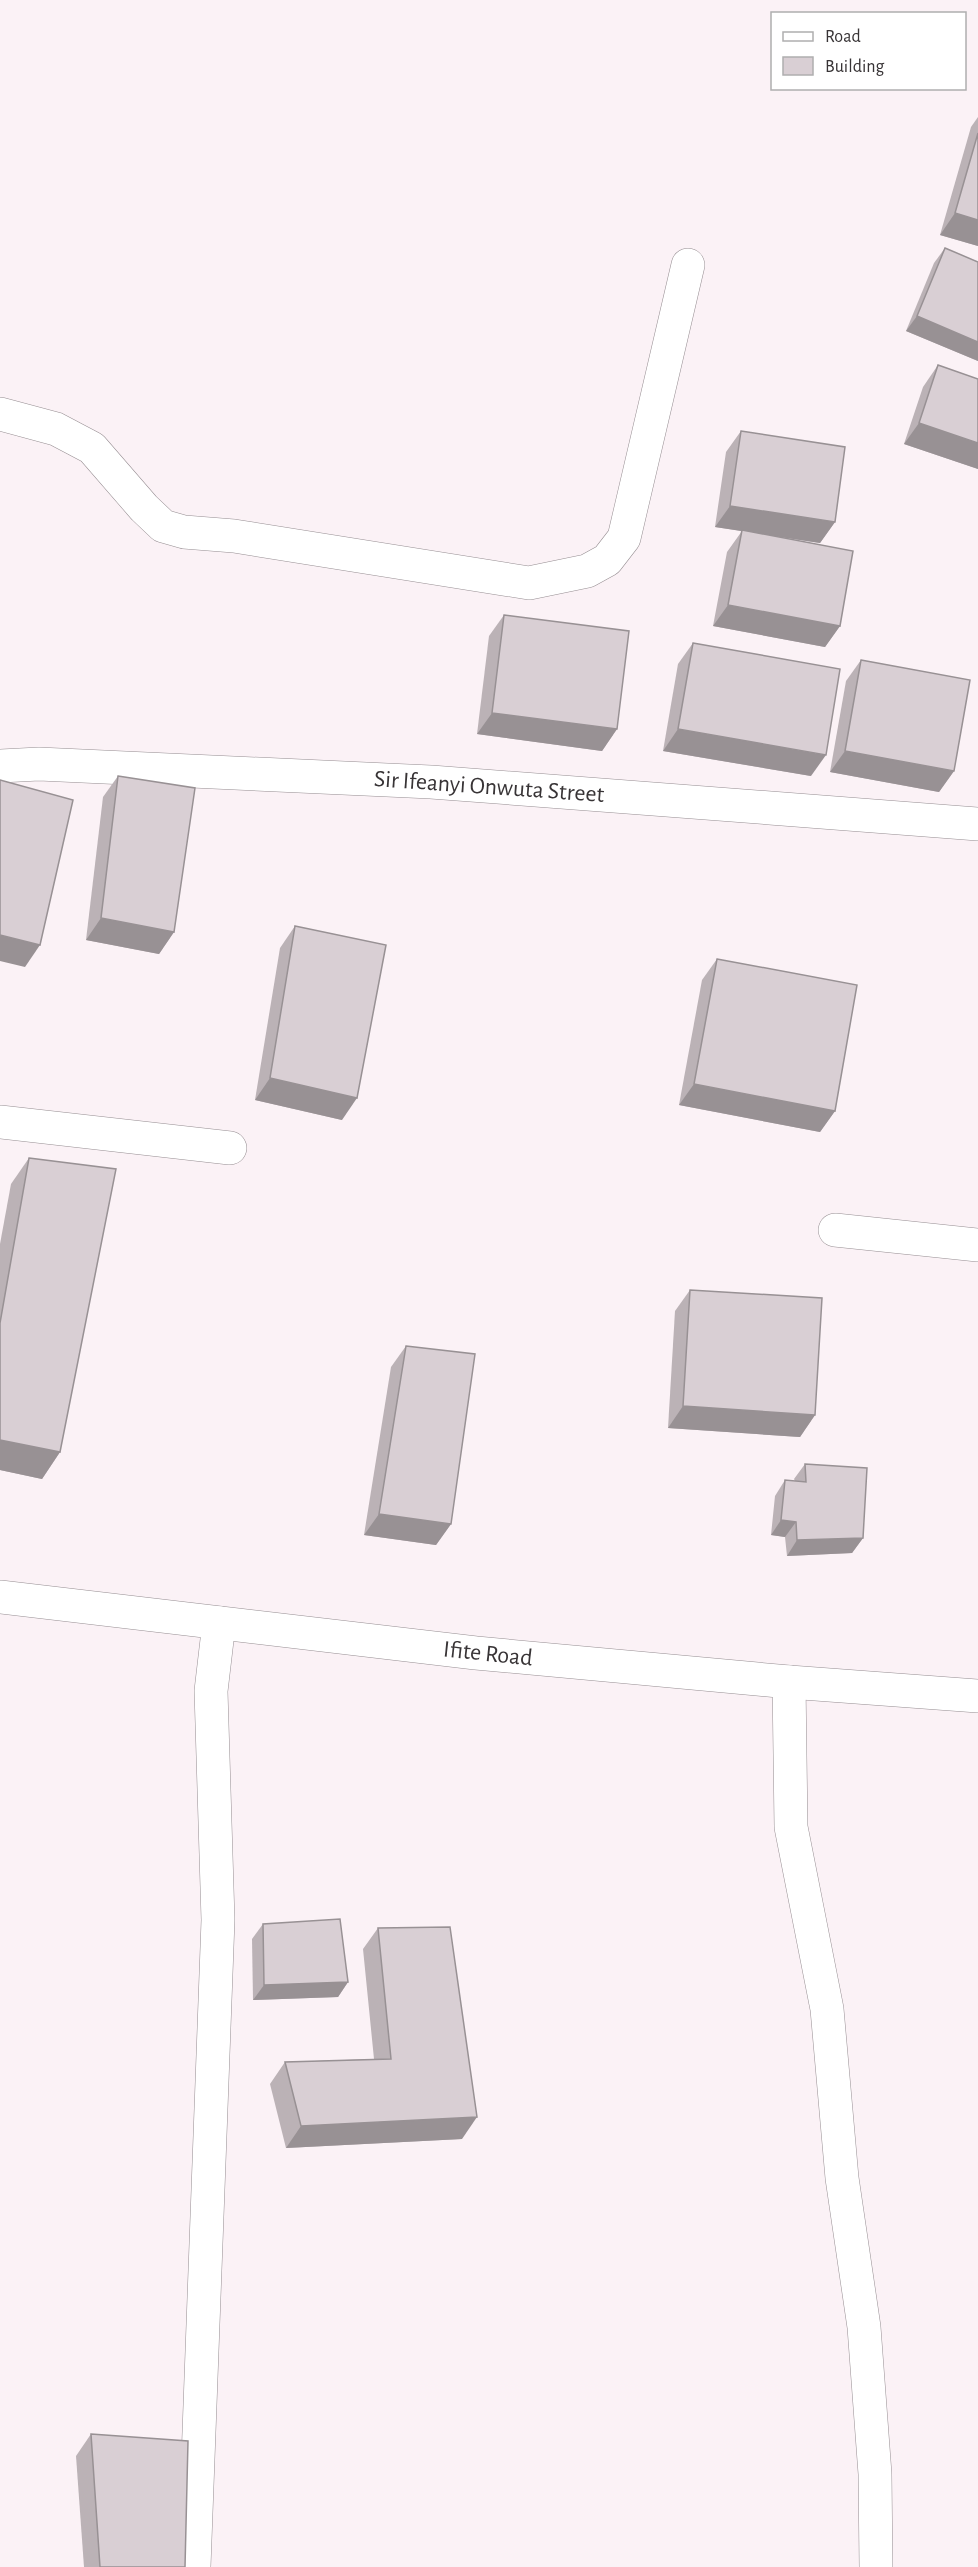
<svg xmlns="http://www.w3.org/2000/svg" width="978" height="2567" font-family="'Alegreya Sans',sans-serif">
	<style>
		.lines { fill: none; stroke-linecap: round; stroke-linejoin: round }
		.street-casing { stroke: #968e92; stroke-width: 34 }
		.secondary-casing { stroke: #968e92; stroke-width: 34 }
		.street { stroke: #fff; stroke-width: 33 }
		.secondary { stroke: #fff; stroke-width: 33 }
		.wall { fill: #bbb2b6 }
		.shaded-wall { fill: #989194 }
		.building { fill: #d9cfd4; stroke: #989194; stroke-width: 1.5 }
		.labels { text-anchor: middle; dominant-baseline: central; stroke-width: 4.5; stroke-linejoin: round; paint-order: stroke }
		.street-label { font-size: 24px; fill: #383436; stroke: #fff }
	</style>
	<rect width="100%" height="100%" fill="#fbf2f6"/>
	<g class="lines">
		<g class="street-casing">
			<g id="street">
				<polyline points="0,414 56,429 92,448 144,508 163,526 184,532 234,536 529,583 587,571 607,560 624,538 688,265"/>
				<polyline points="0,766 39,764 431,782 978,824"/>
				<polyline points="0,1122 230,1148"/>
				<polyline points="835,1230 978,1245"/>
				<polyline points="789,1682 791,1827 827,2009 842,2178 864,2327 875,2474 876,2567"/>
				<polyline points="194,2567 218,1920 211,1691 219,1623"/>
			</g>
		</g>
		<g class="secondary-casing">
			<polyline id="secondary" points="0,1597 476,1653 789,1682 978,1696"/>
		</g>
		<use href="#street" class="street"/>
		<use href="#secondary" class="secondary"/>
	</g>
	<g class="wall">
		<polygon points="978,117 978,246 940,235 971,127"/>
		<polygon points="945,248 978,262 978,361 906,331 934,263"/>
		<polygon points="938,365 978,379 978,469 904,444 923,387"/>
		<polygon points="741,431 835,522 820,543 766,535 840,626 825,647 713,626 727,552 742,531 715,527 726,452"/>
		<polygon points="504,615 617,729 602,751 477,734 489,636"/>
		<polygon points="693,643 811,776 663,751 678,664"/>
		<polygon points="861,660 954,771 939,792 830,772 846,681"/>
		<polygon points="118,776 174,932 159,954 86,940 103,797"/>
		<polygon points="295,926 342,1120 255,1100 280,948"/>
		<polygon points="717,959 835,1111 820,1132 679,1105 702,980"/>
		<polygon points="29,1158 60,1452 42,1479 0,1470 0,1244 11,1184"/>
		<polygon points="690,1290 815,1415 800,1437 668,1428 675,1311"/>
		<polygon points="406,1346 451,1524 436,1545 364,1535 391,1367"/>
		<polygon points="805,1464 863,1538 852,1553 787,1556 785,1537 771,1535 775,1496 785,1480 795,1481 794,1479"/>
		<polygon points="263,1924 348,1982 338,1997 253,2000 252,1939"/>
		<polygon points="378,1928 462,2139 286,2148 270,2084 285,2062 374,2059 363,1949"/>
		<polygon points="91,2434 185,2567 84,2567 76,2456"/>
	</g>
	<g class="shaded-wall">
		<polygon points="955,213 978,220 978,246 940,235"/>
		<polygon points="917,316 978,342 978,361 906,331"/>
		<polygon points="919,423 978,443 978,469 904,444"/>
		<polygon points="730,506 835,522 820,543 715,527"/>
		<polygon points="728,605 840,626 825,647 713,626"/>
		<polygon points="492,713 617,729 602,751 477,734"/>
		<polygon points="678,729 826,755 811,776 663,751"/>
		<polygon points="845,751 954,771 939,792 830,772"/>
		<polygon points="101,918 174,932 159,954 86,940"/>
		<polygon points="0,935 40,945 25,967 0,961"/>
		<polygon points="270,1078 357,1098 342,1120 255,1100"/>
		<polygon points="694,1084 835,1111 820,1132 679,1105"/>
		<polygon points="683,1406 815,1415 800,1437 668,1428"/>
		<polygon points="0,1440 60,1452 42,1479 0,1470"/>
		<polygon points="379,1514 451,1524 436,1545 364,1535"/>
		<polygon points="781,1520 796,1522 785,1537 771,1535"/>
		<polygon points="863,1538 852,1553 787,1556 797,1540"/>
		<polygon points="348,1982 338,1997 253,2000 264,1985"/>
		<polygon points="477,2117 462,2139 286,2148 301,2126"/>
	</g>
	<g class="building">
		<polygon points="978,133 978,220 955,213"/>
		<polygon points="945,248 978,262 978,342 917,316"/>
		<polygon points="938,365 978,379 978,443 919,423"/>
		<polygon points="741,431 845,447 835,522 730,506"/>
		<polygon points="742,530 853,551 840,626 728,605"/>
		<polygon points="504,615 629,631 617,729 492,713"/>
		<polygon points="693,643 840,669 826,755 678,729"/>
		<polygon points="861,660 970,680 954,771 845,751"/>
		<polygon points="118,776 195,788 174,932 101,918"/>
		<polygon points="0,780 73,800 40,945 0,935"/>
		<polygon points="295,926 386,945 357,1098 270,1078"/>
		<polygon points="717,959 857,985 835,1111 694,1084"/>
		<polygon points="29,1158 116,1169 60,1452 0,1440 0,1323"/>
		<polygon points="690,1290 822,1298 815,1415 683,1406"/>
		<polygon points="406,1346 475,1354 451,1524 379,1514"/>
		<polygon points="805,1464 867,1468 863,1538 797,1540 796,1522 781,1520 785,1480 806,1482"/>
		<polygon points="340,1919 348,1982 264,1985 263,1924"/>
		<polygon points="450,1927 477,2117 301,2126 285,2062 391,2059 378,1928"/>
		<polygon points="91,2434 188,2441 185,2567 100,2567"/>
	</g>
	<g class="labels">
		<g class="street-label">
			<text transform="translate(489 787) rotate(4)">Sir Ifeanyi Onwuta Street</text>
			<text transform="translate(488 1654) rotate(6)">Ifite Road</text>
		</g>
	</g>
	<rect x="771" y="12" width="195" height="78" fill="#ffffff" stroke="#afaeaf" stroke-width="1.5"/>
	<rect x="783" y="32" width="30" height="9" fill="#ffffff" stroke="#afaeaf" stroke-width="1.5"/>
	<text x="825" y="42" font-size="18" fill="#383436">Road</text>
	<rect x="783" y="57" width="30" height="18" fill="#d9cfd4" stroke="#afaeaf" stroke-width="1.5"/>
	<text x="825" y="72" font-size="18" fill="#383436">Building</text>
</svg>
